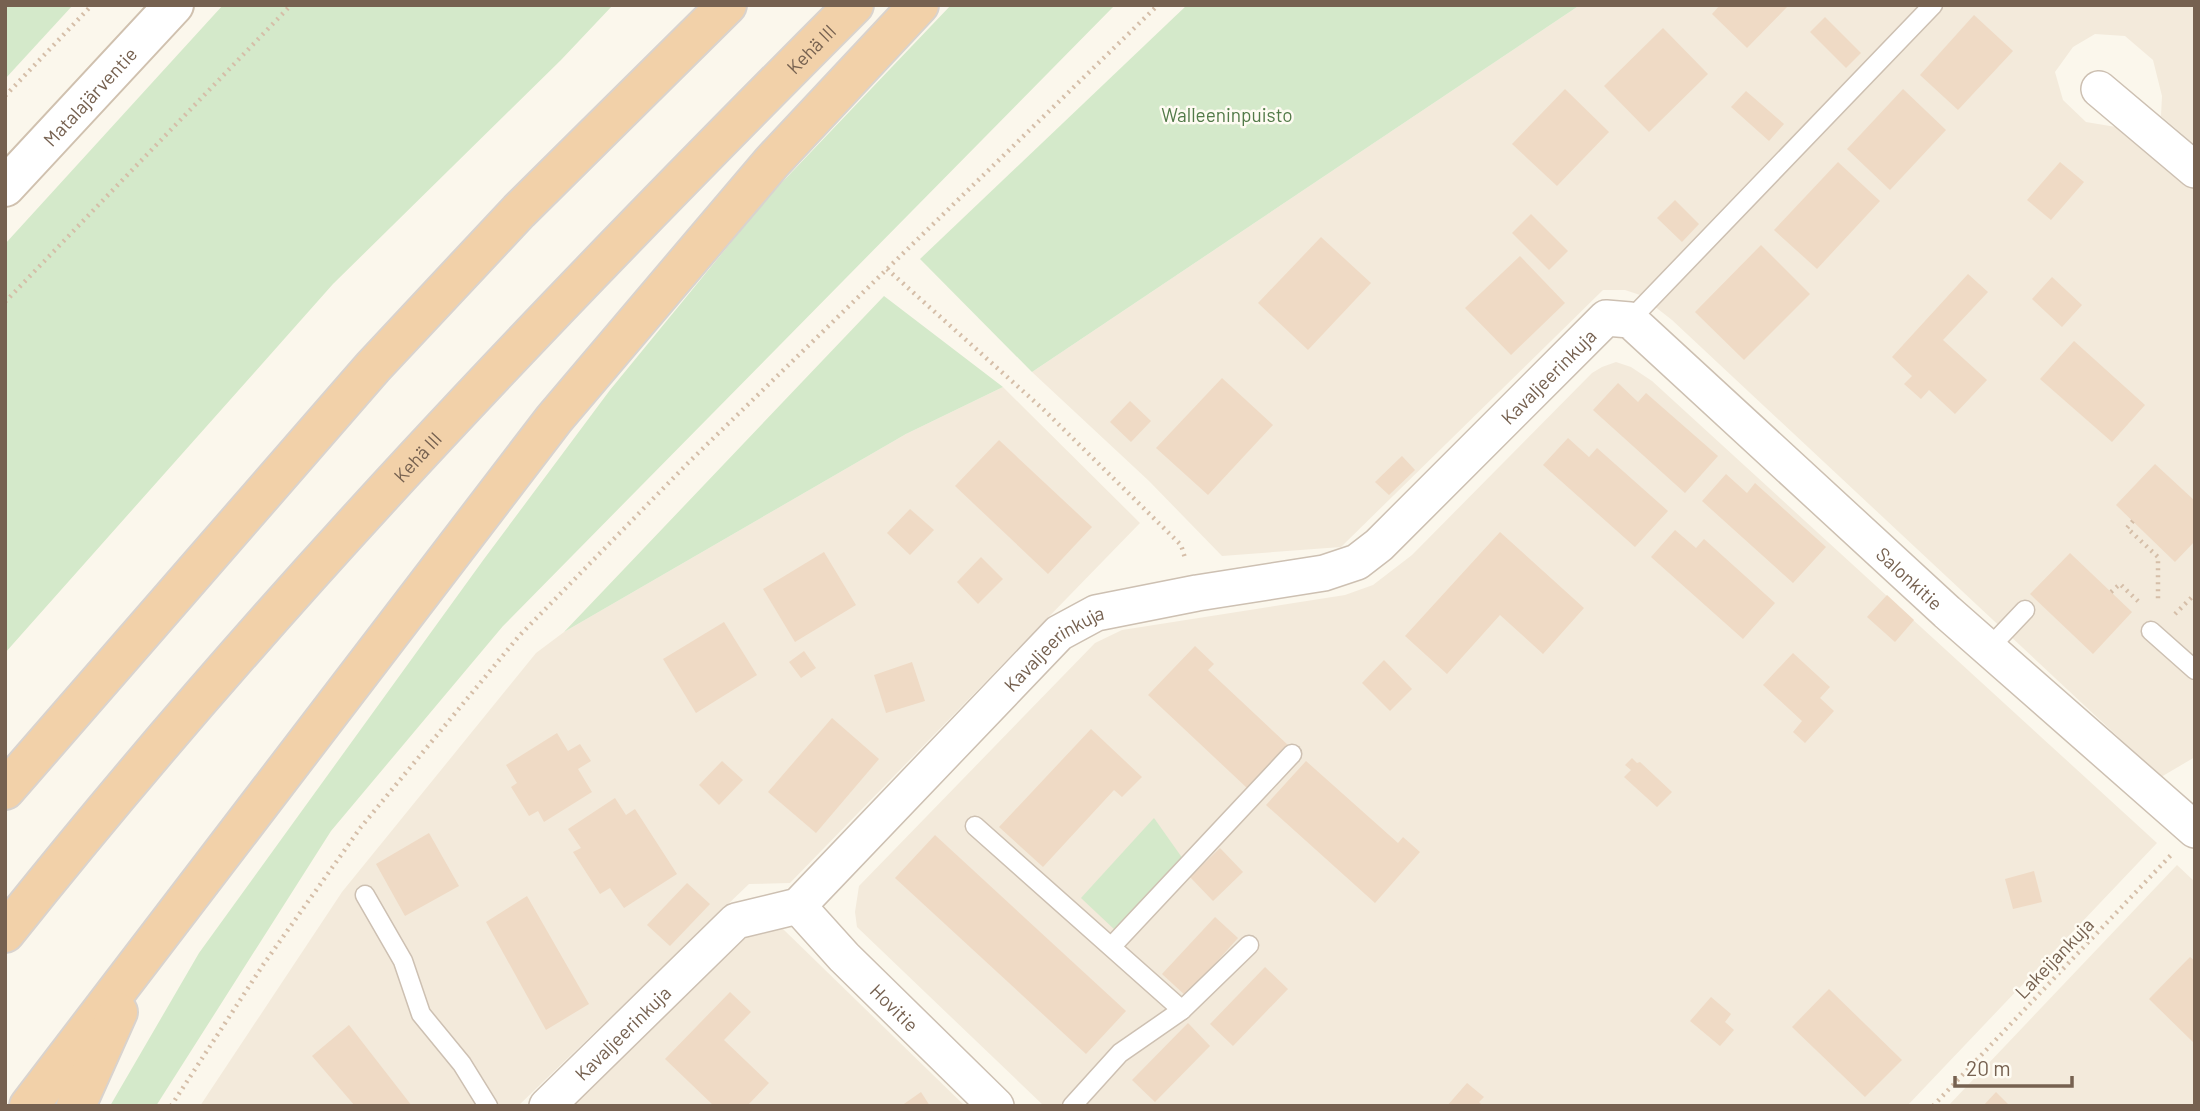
<svg xmlns="http://www.w3.org/2000/svg" width="2200" height="1111" font-family="Barlow,sans-serif">
	<style>
		.residential { fill: #f3eadb }
		.green { fill: #d4e9ca }
		.building { fill: #efdac5 }
		.lines { fill: none; stroke-linecap: round; stroke-linejoin: round }
		.service-casing { stroke: #cdc0b2; stroke-width: 21 }
		.minor-casing { stroke: #cdc0b2; stroke-width: 38 }
		.secondary-casing { stroke: #d0c1af; stroke-width: 42 }
		.trunk-casing { stroke: #d9d3ce; stroke-width: 42 }
		.path { stroke: #d5bea8; stroke-width: 4.5; stroke-dasharray: 2 5; stroke-linecap: butt }
		.service { stroke: #fff; stroke-width: 18 }
		.minor { stroke: #fff; stroke-width: 35 }
		.secondary { stroke: #fff; stroke-width: 38 }
		.trunk { stroke: #f2d1a9; stroke-width: 38 }
		.labels { text-anchor: middle; dominant-baseline: central; stroke-width: 5; stroke-linejoin: round; paint-order: stroke }
		.street-label { font-size: 19px; fill: #766150; stroke: #fefbf2 }
		.park-label { font-size: 19px; fill: #527a48; stroke: #fefbf2 }
	</style>
	<rect width="100%" height="100%" fill="#fbf7ec"/>
	<g class="residential">
		<polygon points="1580,5 2195,5 2195,145 2161,116 2162,96 2153,60 2125,36 2095,34 2073,47 2055,72 2063,100 2086,122 2128,129 2195,190 2195,757 2161,777 1672,320 1640,295 1625,290 1603,290 1341,547 1222,556 1149,481 1032,372"/>
		<polygon points="1616,362 1631,367 1652,381 2157,843 1907,1106 1044,1106 857,927 855,912 859,886 1095,643 1122,630 1345,595 1373,585 1412,555 1592,373 1602,367"/>
		<polygon points="1003,387 1140,523 790,883 749,884 518,1106 200,1106 342,892 536,653 564,632 906,434"/>
		<polygon points="2177,865 2195,882 2195,1106 1948,1106"/>
		<polygon points="783,929 965,1106 570,1106 743,936"/>
	</g>
	<g class="green">
		<polygon points="5,5 73,5 5,79"/>
		<polygon points="223,5 613,5 561,60 333,284 5,653 5,244"/>
		<polygon points="951,5 1115,5 503,626 331,831 156,1106 110,1106 199,953 484,559 610,390 769,196"/>
		<polygon points="1187,5 1580,5 1032,372 920,259"/>
		<polygon points="884,296 1003,387 906,434 564,632"/>
		<polygon points="1154,818 1183,859 1115,930 1081,898"/>
	</g>
	<g class="building">
		<polygon points="1720,5 1789,5 1747,48 1712,14"/>
		<polygon points="1974,15 2013,51 1958,110 1920,75"/>
		<polygon points="1825,17 1861,53 1846,68 1810,32"/>
		<polygon points="1663,28 1708,74 1649,132 1604,86"/>
		<polygon points="1565,89 1609,132 1557,186 1512,144"/>
		<polygon points="1903,89 1946,130 1890,190 1847,149"/>
		<polygon points="1746,91 1784,124 1769,141 1731,107"/>
		<polygon points="1838,162 1880,201 1817,269 1774,230"/>
		<polygon points="2060,162 2084,182 2051,220 2027,200"/>
		<polygon points="1675,200 1699,224 1682,242 1657,218"/>
		<polygon points="1531,214 1568,251 1549,270 1512,233"/>
		<polygon points="1321,237 1371,283 1308,350 1258,303"/>
		<polygon points="1761,245 1810,294 1744,360 1695,312"/>
		<polygon points="1520,256 1565,303 1511,355 1465,308"/>
		<polygon points="1968,274 1988,292 1943,340 1987,380 1955,414 1929,390 1921,399 1904,384 1912,376 1892,357"/>
		<polygon points="2052,277 2082,305 2062,327 2032,299"/>
		<polygon points="2074,341 2145,405 2112,442 2040,379"/>
		<polygon points="1222,378 1273,425 1208,495 1156,448"/>
		<polygon points="1618,383 1638,402 1646,393 1718,456 1685,493 1593,410"/>
		<polygon points="1130,401 1151,421 1131,442 1110,422"/>
		<polygon points="1568,438 1589,457 1597,448 1668,511 1635,547 1543,465"/>
		<polygon points="999,440 1092,527 1048,574 955,486"/>
		<polygon points="1402,456 1415,470 1389,495 1375,482"/>
		<polygon points="2155,464 2195,501 2195,541 2175,562 2116,505"/>
		<polygon points="1726,474 1747,493 1755,483 1826,547 1793,583 1702,501"/>
		<polygon points="910,509 934,530 910,555 887,533"/>
		<polygon points="1675,530 1696,548 1704,539 1775,603 1743,639 1651,557"/>
		<polygon points="1500,532 1584,608 1543,654 1500,615 1447,674 1405,636"/>
		<polygon points="824,552 856,605 795,642 763,589"/>
		<polygon points="2070,553 2132,612 2093,654 2030,594"/>
		<polygon points="981,557 1003,579 978,604 957,582"/>
		<polygon points="1887,595 1914,620 1895,642 1867,617"/>
		<polygon points="724,622 757,675 696,713 663,659"/>
		<polygon points="1195,646 1214,664 1208,670 1288,745 1247,788 1148,695"/>
		<polygon points="804,651 816,668 801,678 789,662"/>
		<polygon points="1793,653 1830,687 1820,698 1834,711 1805,743 1793,732 1802,721 1763,685"/>
		<polygon points="1384,660 1412,689 1390,711 1362,683"/>
		<polygon points="912,662 925,701 886,713 874,675"/>
		<polygon points="832,718 879,759 816,833 768,792"/>
		<polygon points="1091,729 1142,777 1122,797 1114,790 1043,867 999,827"/>
		<polygon points="557,733 568,751 580,744 591,761 578,769 592,792 544,822 538,811 529,816 511,787 517,783 506,765"/>
		<polygon points="1632,758 1637,763 1640,762 1672,792 1657,807 1624,777 1631,770 1625,765"/>
		<polygon points="722,761 743,780 719,805 699,785"/>
		<polygon points="1306,761 1398,843 1403,837 1420,852 1375,903 1266,805"/>
		<polygon points="615,798 626,815 635,809 677,874 624,908 610,888 600,894 573,852 581,848 568,829"/>
		<polygon points="429,833 459,886 405,916 376,864"/>
		<polygon points="935,835 1126,1011 1086,1054 895,878"/>
		<polygon points="1220,848 1243,872 1213,901 1190,877"/>
		<polygon points="2034,871 2042,902 2013,909 2005,879"/>
		<polygon points="687,883 710,904 670,946 647,925"/>
		<polygon points="527,896 589,1004 546,1030 486,922"/>
		<polygon points="1215,917 1238,938 1186,996 1162,974"/>
		<polygon points="2190,957 2195,961 2195,1044 2149,999"/>
		<polygon points="1265,967 1288,989 1233,1046 1210,1024"/>
		<polygon points="1829,989 1902,1060 1865,1097 1792,1027"/>
		<polygon points="730,992 751,1012 724,1040 769,1083 747,1106 714,1106 665,1059"/>
		<polygon points="1711,997 1731,1014 1725,1022 1734,1030 1720,1046 1690,1021"/>
		<polygon points="1188,1023 1210,1046 1155,1102 1132,1080"/>
		<polygon points="349,1025 412,1106 355,1106 312,1056"/>
		<polygon points="1467,1083 1484,1097 1479,1102 1483,1106 1447,1106"/>
		<polygon points="921,1092 930,1106 901,1106"/>
		<polygon points="1996,1092 2010,1106 1983,1106"/>
	</g>
	<g class="lines">
		<g class="service-casing">
			<g id="service">
				<polyline points="1630,320 1933,5"/>
				<polyline points="2151,631 2195,670"/>
				<polyline points="1988,649 2025,610"/>
				<polyline points="975,826 1182,1010"/>
				<polyline points="365,895 403,961 421,1014 462,1064 488,1106"/>
				<polyline points="1112,946 1292,754"/>
				<polyline points="1072,1106 1120,1053 1182,1010 1249,945"/>
			</g>
		</g>
		<g class="minor-casing">
			<g id="minor">
				<polyline points="2099,89 2195,170"/>
				<path id="s1" d="M798,906L844,957L996,1106"/>
				<path id="s2" d="M547,1106L736,921L798,906L1059,633L1096,613L1197,593L1324,573L1357,562L1379,545L1606,318L1630,320L1947,612L2195,830"/>
			</g>
		</g>
		<g class="secondary-casing">
			<g id="secondary">
				<path id="s3" d="M5,187L174,5"/>
			</g>
		</g>
		<g class="trunk-casing">
			<g id="trunk">
				<polyline points="5,790 373,367 519,211 727,5"/>
				<path id="s4" d="M5,933C266,605 558,301 854,5"/>
				<polyline points="29,1106 554,419 772,162 919,5"/>
				<polyline points="76,1106 118,1012"/>
			</g>
		</g>
		<g class="path">
			<polyline points="5,96 92,5"/>
			<polyline points="887,269 1044,410 1181,545 1185,558"/>
			<polyline points="5,302 291,5"/>
			<polyline points="2133,521 2127,528 2158,557 2158,603"/>
			<polyline points="2111,592 2120,584 2141,604"/>
			<polyline points="2175,614 2195,594"/>
			<polyline points="171,1106 263,965 361,827 519,636 690,461 1158,5"/>
			<polyline points="1933,1106 2171,855"/>
		</g>
		<use href="#service" class="service"/>
		<use href="#minor" class="minor"/>
		<use href="#secondary" class="secondary"/>
		<use href="#trunk" class="trunk"/>
	</g>
	<g class="labels">
		<g class="street-label">
			<text stroke="none"><textPath href="#s4" startOffset="1197">Kehä III</textPath></text>
			<text stroke="none"><textPath href="#s3" startOffset="124">Matalajärventie</textPath></text>
			<text stroke="none"><textPath href="#s2" startOffset="1281">Kavaljeerinkuja</textPath></text>
			<text stroke="none"><textPath href="#s4" startOffset="630">Kehä III</textPath></text>
			<text stroke="none"><textPath href="#s2" startOffset="1768">Salonkitie</textPath></text>
			<text stroke="none"><textPath href="#s2" startOffset="693">Kavaljeerinkuja</textPath></text>
			<text transform="translate(2054 958) rotate(-46)">Lakeijankuja</text>
			<text stroke="none"><textPath href="#s1" startOffset="140">Hovitie</textPath></text>
			<text stroke="none"><textPath href="#s2" startOffset="105">Kavaljeerinkuja</textPath></text>
		</g>
		<g class="park-label">
			<text x="1227" y="114">Walleeninpuisto</text>
		</g>
	</g>
	<rect width="2200" height="1111" fill="none" stroke="#766150" stroke-width="14"/>
	<path d="M1955 1076v10h117v-10" fill="none" stroke="#766150" stroke-width="3.5"/>
	<text x="1966" y="1076" font-size="21" fill="#766150" stroke="#fefbf2" stroke-width="5" paint-order="stroke">20 m</text>
</svg>
